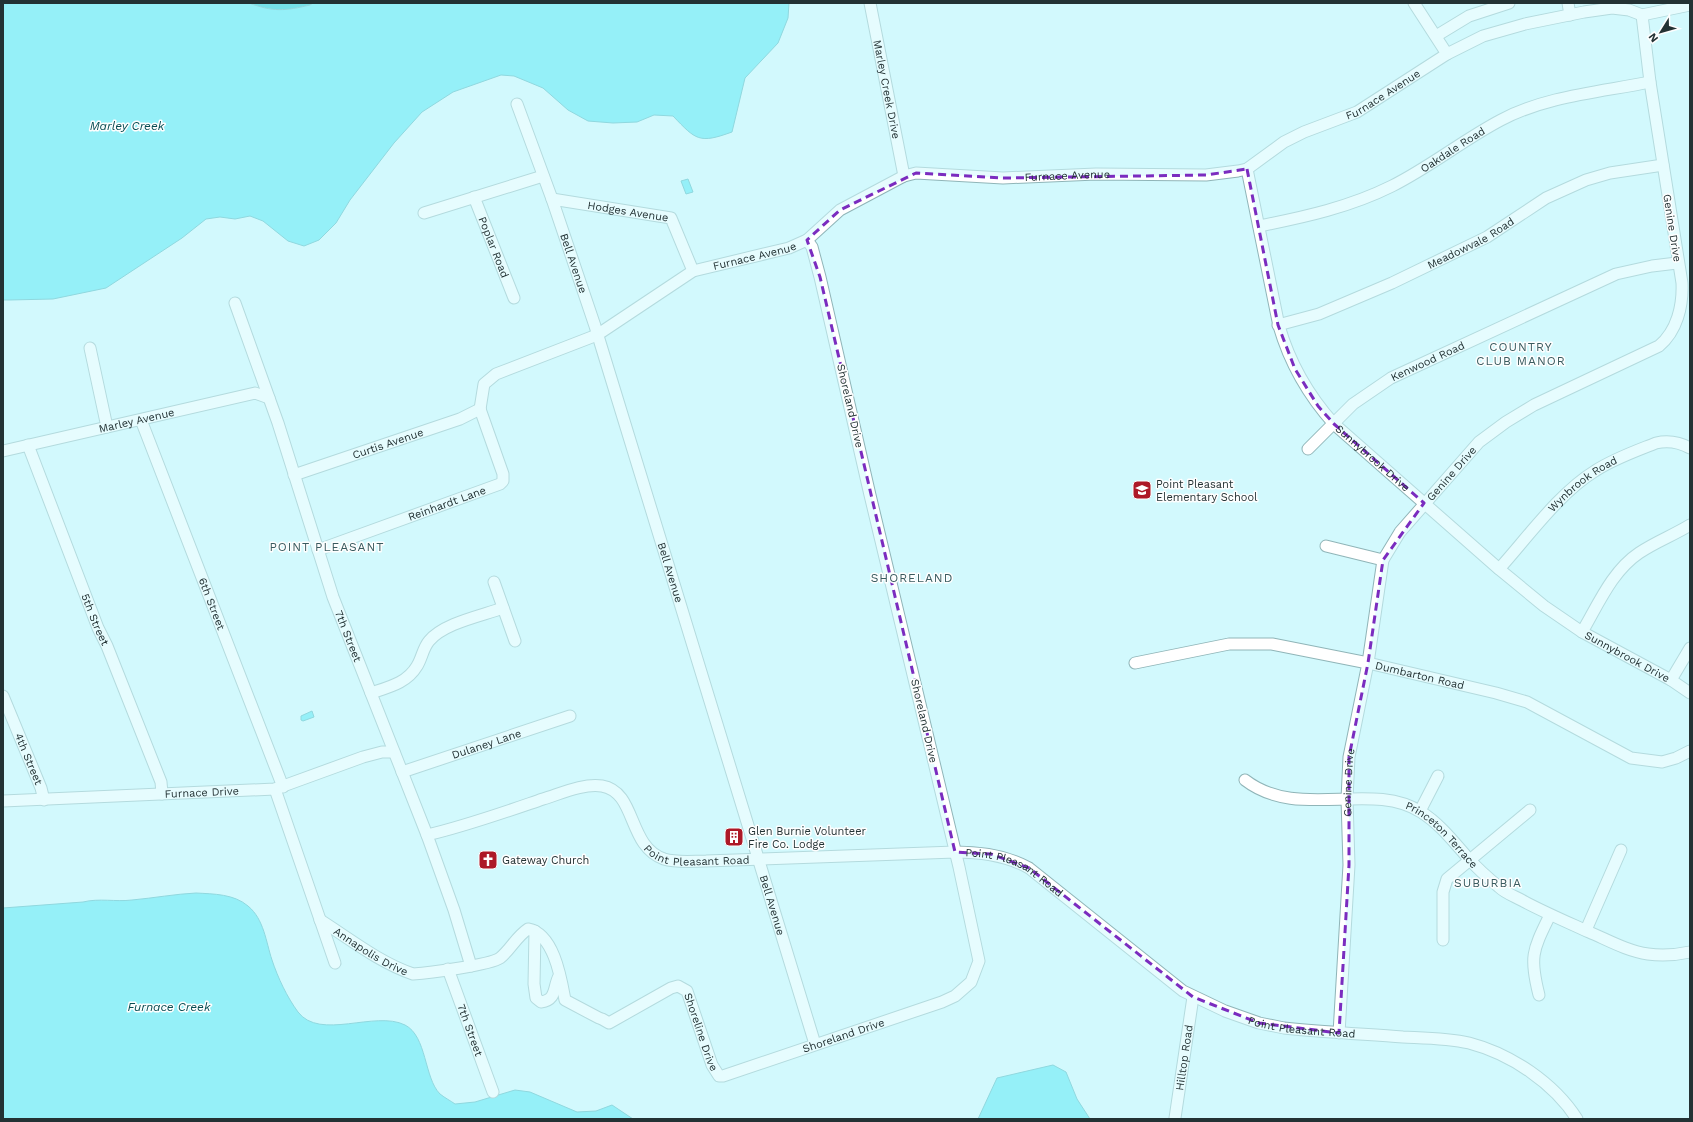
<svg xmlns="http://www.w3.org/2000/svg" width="1693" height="1122" font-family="'Work Sans',sans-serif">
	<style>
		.forest { fill: #05c1cf }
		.water { fill: #4ce4f2; stroke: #40afb9 }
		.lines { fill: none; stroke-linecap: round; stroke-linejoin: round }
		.minor-casing { stroke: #90b5b8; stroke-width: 13 }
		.minor { stroke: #fff; stroke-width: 11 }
		.marked { fill: none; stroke: #7b2cbf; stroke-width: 3; stroke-dasharray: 8 5; stroke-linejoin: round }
		.labels { text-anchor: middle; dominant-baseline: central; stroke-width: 3; stroke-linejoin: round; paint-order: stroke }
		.street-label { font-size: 11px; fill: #233234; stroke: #fefefe }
		.poi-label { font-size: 11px; fill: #233234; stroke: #fefefe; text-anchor: start }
		.water-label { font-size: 12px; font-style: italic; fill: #074c52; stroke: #fefefe }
		.neighbourhood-label { font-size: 12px; letter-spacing: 1px; fill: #395b5f; stroke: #fefefe }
	</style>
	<rect width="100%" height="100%" fill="#d2f9fd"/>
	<path class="forest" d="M249,3H313L310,5C285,11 273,12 249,3Z"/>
	<g class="water">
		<path d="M3,3H249C273,12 285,11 310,5L313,3H789L788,18L778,43L745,78L732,132C699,144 696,140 673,116L654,115L637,122L613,123L588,121L568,110L543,88L514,76L501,75L453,92L422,112L394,143L350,200L336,223L319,240L304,246L288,241L263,221L250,216L235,219L220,217L206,219L182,238L106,288L53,299L9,300H3Z"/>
		<polygon points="688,179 693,192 686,194 681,181"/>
		<polygon points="312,711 314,717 303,721 301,720 301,716"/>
		<path d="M196,893C214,894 234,894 248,906C264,919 266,942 272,960C278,978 287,997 298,1012C320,1041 375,1010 405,1025C427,1036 424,1078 440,1094C445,1098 451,1101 455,1104L475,1102L515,1090L530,1092L577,1112L596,1111L612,1105L633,1119H3V908L83,902C99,898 116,902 132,900C154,898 175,894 196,893Z"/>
		<polygon points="1053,1065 1066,1072 1077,1099 1090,1119 978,1119 997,1078"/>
	</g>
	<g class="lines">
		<g class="minor-casing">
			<g id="minor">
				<path id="s1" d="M870,3L904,176"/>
				<polyline points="1414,3 1447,54"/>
				<polyline points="1568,3 1570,15"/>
				<polyline points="1436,36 1469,16 1509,3"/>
				<path id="s2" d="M517,104L552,199L595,326L815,1044"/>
				<path id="s3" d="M1247,169L1279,326C1290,364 1308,395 1334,424L1499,569L1544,606L1582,632L1671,680L1690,693"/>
				<path id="s4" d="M474,197L514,298"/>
				<path id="s5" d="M552,199L671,218L693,271"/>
				<polyline points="424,213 543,176"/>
				<path id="s6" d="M1259,226C1305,217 1350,207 1392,186C1430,167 1463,140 1501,120C1546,96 1601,92 1650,82"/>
				<path id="s7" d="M235,303L278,423L333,597L427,835L454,910L471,966"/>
				<path id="s8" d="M1278,325L1319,314L1392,283L1487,237L1546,198L1586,180L1610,173L1663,165"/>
				<polyline points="90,348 107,427"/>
				<path id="s9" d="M480,409L484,384L496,374L597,335L693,271L789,248L807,240L840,210L904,176L916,173L1003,178L1096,174L1206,175L1238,171L1247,169L1284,142L1304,132L1357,112L1447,54L1483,36L1525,24L1584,12L1612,8L1629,10L1642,15L1690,5"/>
				<path id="s10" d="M141,420L283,787"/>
				<path id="s11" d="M28,445L98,628L107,646L161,782L162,794"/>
				<path id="s12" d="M1308,449L1353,404L1391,378L1616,274L1652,266L1677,263"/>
				<path id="s13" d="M3,451L255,393L269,398"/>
				<path id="s14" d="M294,475L460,419L480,409"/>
				<polyline points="1326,546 1383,560"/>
				<path id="s15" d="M318,550L500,484L503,481V474L480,409"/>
				<path id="s16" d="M1499,569C1527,538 1560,492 1595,471C1613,459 1636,451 1656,443C1669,440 1679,442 1690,448"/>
				<polyline points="494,582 515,641"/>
				<path d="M1582,632C1598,605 1612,571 1639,553C1655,542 1674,535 1690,525"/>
				<path id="s17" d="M1135,663L1229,644H1272L1368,663L1496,693L1527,702L1631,758L1662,762L1676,758L1690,751"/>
				<polyline points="1671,680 1690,648"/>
				<path d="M371,693C389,687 407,683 417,666C422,658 423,648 429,641C444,623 481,616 503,608"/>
				<path id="s18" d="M3,696L41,788L44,800"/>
				<path id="s19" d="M402,772L570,716"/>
				<path id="s20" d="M1245,780C1298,821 1371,780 1421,812C1440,824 1453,841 1468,858C1477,868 1488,878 1499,887C1506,894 1517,897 1525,902C1546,913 1567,922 1589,932C1608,940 1627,951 1648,954C1662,956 1676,955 1690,952"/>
				<polyline points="275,789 335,963"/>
				<path id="s21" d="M3,801L275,789L363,757L382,752H394"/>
				<polyline points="1420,811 1438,776"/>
				<path id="s22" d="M427,835C466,826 505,812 543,799C560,794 583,783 602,786C637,792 627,846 664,859C677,863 693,861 706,861L955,852C981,852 1006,855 1029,868L1183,991L1225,1011L1259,1023L1284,1028C1323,1032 1363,1034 1403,1037C1425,1038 1448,1038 1469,1043C1511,1054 1554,1083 1577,1119"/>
				<path id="s23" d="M320,920C350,939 380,963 413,974C428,973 490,965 500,958C511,949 516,937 528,929C554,934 561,978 565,1000L599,1018"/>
				<polyline points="1586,930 1621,850"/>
				<path d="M535,931L534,984L536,998L541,1002C557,1000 553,987 559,976"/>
				<polyline points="1443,940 1443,892 1447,879 1530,810"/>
				<path id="s24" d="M448,969L493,1092"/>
				<path d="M1539,995C1529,956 1533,950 1550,915"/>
				<path id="s25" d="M602,1019L609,1023L671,988L678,986L687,991L712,1065L719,1076H723L942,1002L955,996L971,982L979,961L959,867L870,495L820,277L812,247L807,240"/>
				<path id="s26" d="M1339,1033L1349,865L1347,799L1349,757L1368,663L1383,560L1400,532L1479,442L1506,422L1534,405L1659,346C1677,331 1683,306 1682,283L1650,82L1642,15"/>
				<path id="s27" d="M1175,1118L1193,997"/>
			</g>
		</g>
		<use href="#minor" class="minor"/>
	</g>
	<path d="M0 0H1693V1122H0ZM1247,169L1278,325L1295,369L1318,406L1334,424L1424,503L1383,560L1368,663L1349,757V865L1339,1033L1259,1023L1193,997L1029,868L991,854L955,852L820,277L807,240L840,210L916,173L1003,178L1206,175Z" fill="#d2f9fd" fill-opacity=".55" fill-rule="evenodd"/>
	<path class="marked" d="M1247,169L1278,325L1295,369L1318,406L1334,424L1424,503L1383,560L1368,663L1349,757V865L1339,1033L1259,1023L1193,997L1029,868L991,854L955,852L820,277L807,240L840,210L916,173L1003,178L1206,175Z"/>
	<defs>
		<g id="school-square" transform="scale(1)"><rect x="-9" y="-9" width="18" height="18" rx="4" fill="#ad1927" stroke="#fefefe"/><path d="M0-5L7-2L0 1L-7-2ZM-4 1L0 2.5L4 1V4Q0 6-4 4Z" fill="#fff"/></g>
		<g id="building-square" transform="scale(1)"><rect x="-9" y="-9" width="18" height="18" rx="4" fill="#ad1927" stroke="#fefefe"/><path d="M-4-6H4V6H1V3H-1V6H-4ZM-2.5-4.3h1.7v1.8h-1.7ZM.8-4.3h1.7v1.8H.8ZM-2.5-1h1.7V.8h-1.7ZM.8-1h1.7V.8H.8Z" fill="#fff"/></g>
		<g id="church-square" transform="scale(1)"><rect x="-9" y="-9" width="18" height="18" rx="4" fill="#ad1927" stroke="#fefefe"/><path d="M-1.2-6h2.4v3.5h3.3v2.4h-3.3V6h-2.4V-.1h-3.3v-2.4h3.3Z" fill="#fff"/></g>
	</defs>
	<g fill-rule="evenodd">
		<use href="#school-square" x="1142" y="490"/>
		<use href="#building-square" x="734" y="837"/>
		<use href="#church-square" x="488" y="860"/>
	</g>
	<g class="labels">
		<g class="street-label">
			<text stroke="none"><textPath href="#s1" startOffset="88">Marley Creek Drive</textPath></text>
			<text stroke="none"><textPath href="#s9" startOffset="1000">Furnace Avenue</textPath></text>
			<text stroke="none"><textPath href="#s6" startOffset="210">Oakdale Road</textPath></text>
			<text stroke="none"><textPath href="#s9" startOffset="664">Furnace Avenue</textPath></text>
			<text stroke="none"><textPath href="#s5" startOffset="77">Hodges Avenue</textPath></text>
			<text transform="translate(1672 228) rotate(81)">Genine Drive</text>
			<text stroke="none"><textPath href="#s8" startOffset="210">Meadowvale Road</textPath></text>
			<text stroke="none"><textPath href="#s4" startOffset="54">Poplar Road</textPath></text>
			<text stroke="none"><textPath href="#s9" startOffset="328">Furnace Avenue</textPath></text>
			<text stroke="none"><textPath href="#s2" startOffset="169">Bell Avenue</textPath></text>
			<text stroke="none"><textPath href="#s12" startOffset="150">Kenwood Road</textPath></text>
			<text transform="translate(850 406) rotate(77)">Shoreland Drive</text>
			<text stroke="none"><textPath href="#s13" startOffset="137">Marley Avenue</textPath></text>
			<text stroke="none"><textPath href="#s14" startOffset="99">Curtis Avenue</textPath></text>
			<text stroke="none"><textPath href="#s3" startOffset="325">Sunnybrook Drive</textPath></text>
			<text stroke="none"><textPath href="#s26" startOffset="587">Genine Drive</textPath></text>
			<text stroke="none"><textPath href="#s16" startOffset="120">Wynbrook Road</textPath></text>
			<text stroke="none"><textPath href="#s15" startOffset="137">Reinhardt Lane</textPath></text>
			<text stroke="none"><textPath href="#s2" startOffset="493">Bell Avenue</textPath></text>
			<text stroke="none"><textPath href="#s10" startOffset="197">6th Street</textPath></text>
			<text stroke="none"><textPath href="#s11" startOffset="187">5th Street</textPath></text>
			<text stroke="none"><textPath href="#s7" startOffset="352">7th Street</textPath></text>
			<text stroke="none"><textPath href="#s3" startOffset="649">Sunnybrook Drive</textPath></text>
			<text stroke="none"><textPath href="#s17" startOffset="290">Dumbarton Road</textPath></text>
			<text transform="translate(924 721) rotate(77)">Shoreland Drive</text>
			<text stroke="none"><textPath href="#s19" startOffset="89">Dulaney Lane</textPath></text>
			<text stroke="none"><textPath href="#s18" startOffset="68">4th Street</textPath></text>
			<text stroke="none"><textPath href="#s26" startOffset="251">Genine Drive</textPath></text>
			<text stroke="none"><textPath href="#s21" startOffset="199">Furnace Drive</textPath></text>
			<text stroke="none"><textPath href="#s20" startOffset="213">Princeton Terrace</textPath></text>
			<text stroke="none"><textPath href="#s22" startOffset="314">Point Pleasant Road</textPath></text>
			<text stroke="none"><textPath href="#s22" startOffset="638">Point Pleasant Road</textPath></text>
			<text stroke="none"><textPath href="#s2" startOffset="841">Bell Avenue</textPath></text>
			<text stroke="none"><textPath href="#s23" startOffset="60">Annapolis Drive</textPath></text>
			<text stroke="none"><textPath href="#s22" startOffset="973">Point Pleasant Road</textPath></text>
			<text stroke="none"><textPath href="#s24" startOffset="65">7th Street</textPath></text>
			<text stroke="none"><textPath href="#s25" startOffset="140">Shoreline Drive</textPath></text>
			<text stroke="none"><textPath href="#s25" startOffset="319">Shoreland Drive</textPath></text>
			<text stroke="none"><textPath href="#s27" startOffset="61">Hilltop Road</textPath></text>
		</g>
		<g class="poi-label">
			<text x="1156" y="484">Point Pleasant<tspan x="1156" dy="13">Elementary School</tspan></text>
			<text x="748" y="831">Glen Burnie Volunteer<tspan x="748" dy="13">Fire Co. Lodge</tspan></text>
			<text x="502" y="860">Gateway Church</text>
		</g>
		<g class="water-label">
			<text x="127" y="126">Marley Creek</text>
			<text x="169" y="1007">Furnace Creek</text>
		</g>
		<g class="neighbourhood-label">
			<text x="1521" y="347">COUNTRY<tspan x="1521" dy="14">CLUB MANOR</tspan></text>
			<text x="327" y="547">POINT PLEASANT</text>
			<text x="912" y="578">SHORELAND</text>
			<text x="1488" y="883">SUBURBIA</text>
		</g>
	</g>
	<rect width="1693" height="1122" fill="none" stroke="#233234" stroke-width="8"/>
	<g transform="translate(1661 32) rotate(233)" stroke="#fefefe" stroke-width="3" paint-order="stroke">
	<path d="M0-3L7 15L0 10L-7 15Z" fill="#233234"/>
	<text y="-6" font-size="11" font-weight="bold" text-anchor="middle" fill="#233234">N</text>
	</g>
</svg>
